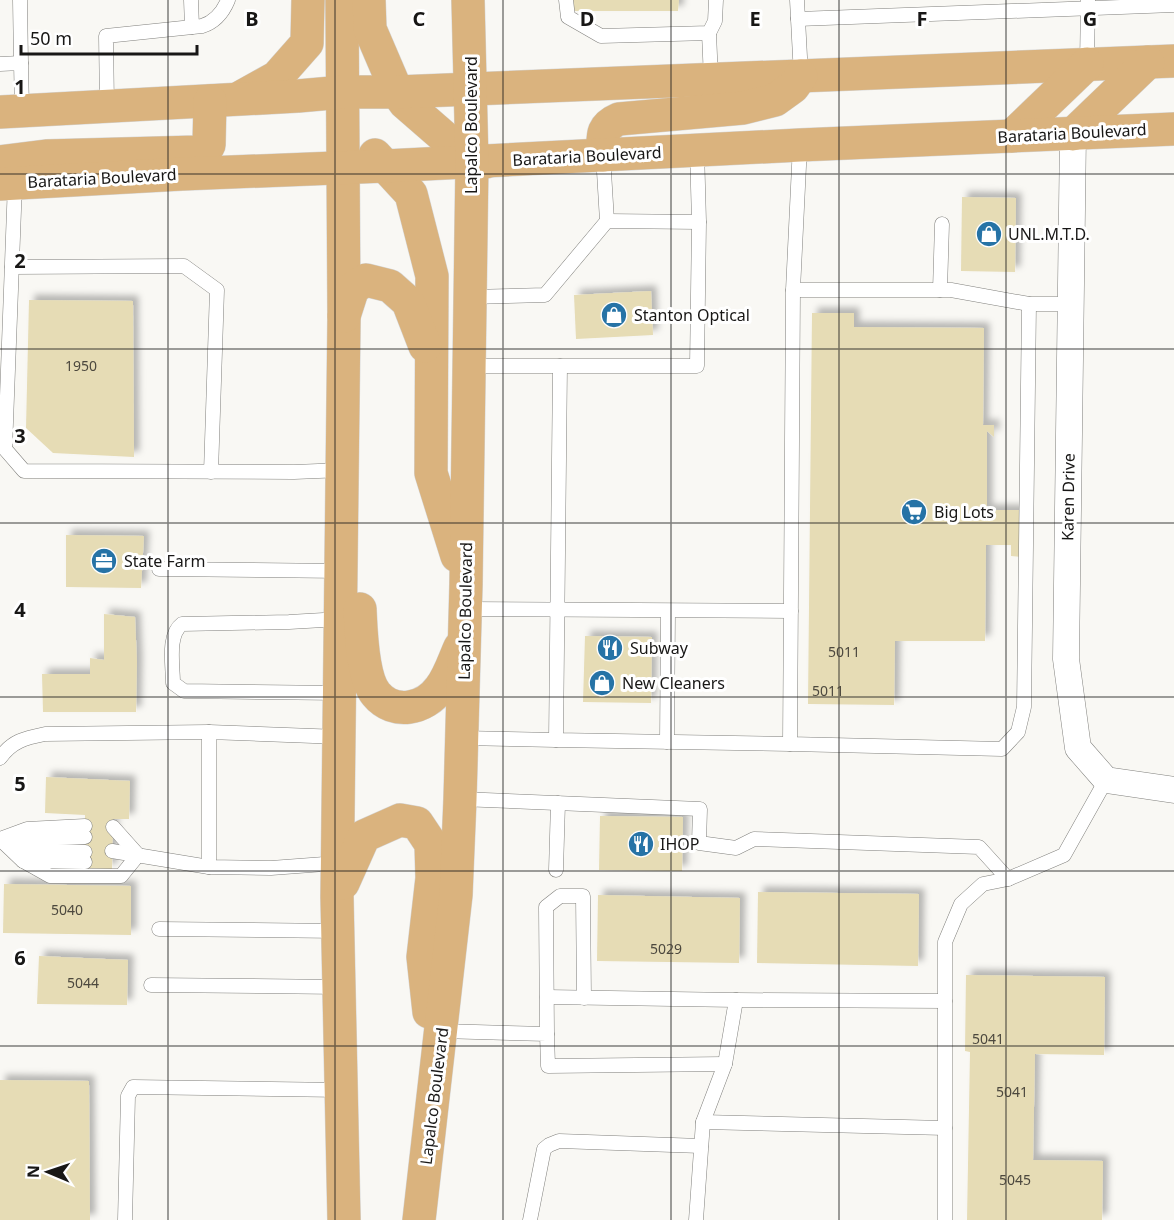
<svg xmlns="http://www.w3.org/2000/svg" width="1174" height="1220" font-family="'Noto Sans',sans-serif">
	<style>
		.building { fill: #e6dcb5; filter: url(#shadow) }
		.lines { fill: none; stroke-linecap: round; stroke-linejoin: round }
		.service-casing { stroke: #81807d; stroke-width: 15 }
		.minor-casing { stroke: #81807d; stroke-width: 27 }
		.primary-casing { stroke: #d5d5d5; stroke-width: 34 }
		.service { stroke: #fff; stroke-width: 14 }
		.minor { stroke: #fff; stroke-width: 26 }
		.primary { stroke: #dab37e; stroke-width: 33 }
		.grid { fill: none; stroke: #181716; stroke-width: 1.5; stroke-opacity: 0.55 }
		.labels { text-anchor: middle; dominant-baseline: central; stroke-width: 6; stroke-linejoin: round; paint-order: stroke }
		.number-label { font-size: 14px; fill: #4c483e }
		.street-label { font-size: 16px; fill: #181716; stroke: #fff }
		.poi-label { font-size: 16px; fill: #181716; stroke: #fff; text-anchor: start }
		.grid-label { font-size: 20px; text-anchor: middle; font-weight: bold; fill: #181716; stroke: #fff; stroke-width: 6; stroke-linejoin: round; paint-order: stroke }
	</style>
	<defs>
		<filter id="shadow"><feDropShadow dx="5.5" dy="-5.5" stdDeviation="3" flood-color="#0004"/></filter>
	</defs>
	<rect width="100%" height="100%" fill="#f9f8f4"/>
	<g class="building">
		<polygon points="571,0 679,0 678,11 571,11"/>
		<polygon points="962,197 1016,198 1015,272 961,271"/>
		<polygon points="651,291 653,335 576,339 574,295"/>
		<polygon points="29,300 133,301 134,457 53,453 26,428"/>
		<polygon points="812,313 854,313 854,327 984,328 983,425 994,425 994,437 987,431 987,510 1022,510 1022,557 1011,556 1011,545 986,545 985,641 895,641 894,705 808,704"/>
		<polygon points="66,535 144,536 141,588 66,587"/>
		<polygon points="104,614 135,617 137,662 136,712 43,712 42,674 90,674 90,658 104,660"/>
		<polygon points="585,636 652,637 651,703 583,702"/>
		<polygon points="46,777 130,781 129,819 113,819 112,869 85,868 85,815 45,813"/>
		<polygon points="600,816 683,817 682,871 599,870"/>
		<polygon points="4,884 131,886 131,935 3,933"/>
		<polygon points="758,892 919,894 918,966 757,963"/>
		<polygon points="598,895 740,898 739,963 597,961"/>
		<polygon points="39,956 128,960 127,1005 37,1004"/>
		<polygon points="966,975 1105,977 1104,1055 1035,1054 1033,1160 1103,1161 1102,1220 967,1220 970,1052 965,1051"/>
		<polygon points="0,1080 89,1081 90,1220 0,1220"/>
	</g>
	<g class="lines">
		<g class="service-casing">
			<g id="service">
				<polyline points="20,0 21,63"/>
				<polyline points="191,0 192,27"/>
				<polyline points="566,0 568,17 601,36 709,33 715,21 716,0"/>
				<polyline points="797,0 798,19 1174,5"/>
				<polyline points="798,19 801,76"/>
				<polyline points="709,33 711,79"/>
				<polyline points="0,64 21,63 22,110"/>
				<polyline points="1087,64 1088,0"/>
				<path d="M107,106L106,36L202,26C215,22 223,12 228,0"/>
				<polyline points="800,145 793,290 951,290 1029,304 1070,304"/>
				<polyline points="603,155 607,221"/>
				<polyline points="15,183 5,449 24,471 294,472 343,470"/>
				<polyline points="12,267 184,266 217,290 211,472"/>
				<polyline points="793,290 790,744 1002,749 1018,732 1024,707 1029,304"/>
				<polyline points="940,290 942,224"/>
				<polyline points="470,297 545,295 607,221 699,222"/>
				<polyline points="469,366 697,366 699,222 697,150"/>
				<polyline points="560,366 556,740 790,744"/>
				<polyline points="159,569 341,571"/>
				<polyline points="466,609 791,611"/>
				<path d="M340,693L184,691L173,683C173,666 167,635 182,624L289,622L341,619"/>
				<polyline points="462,738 556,740"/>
				<polyline points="667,742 668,611"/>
				<path d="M0,758C12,741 25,738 45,734L209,732"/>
				<polyline points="460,799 700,809 699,843 736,848 754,839 979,847 1008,879"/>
				<polyline points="113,827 138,855"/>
				<polyline points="0,839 23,861 85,862"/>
				<polyline points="0,839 27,829 85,826"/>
				<polyline points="17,839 85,837"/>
				<polyline points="8,842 28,850 85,852"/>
				<polyline points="112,851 209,867"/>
				<polyline points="23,861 50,876 121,876 138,855"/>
				<polyline points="338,863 271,868 209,867 209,732 340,737"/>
				<polyline points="556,870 558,803"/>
				<polyline points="159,929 339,931"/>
				<polyline points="151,985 340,987"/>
				<polyline points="547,997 736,1000 945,1001"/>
				<polyline points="441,1031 547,1034 548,1066 725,1064"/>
				<polyline points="547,1034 546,907 560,896 583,896 584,998"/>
				<polyline points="703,1122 945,1128"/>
				<polyline points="125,1220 128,1096 133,1087 341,1090"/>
				<polyline points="530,1220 544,1149 549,1145 559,1141 701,1146"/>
				<polyline points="696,1220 703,1122 725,1064 736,1000"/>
				<polyline points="945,1220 945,942 961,904 983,884 1008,879 1064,855 1106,780"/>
			</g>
		</g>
		<g class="minor-casing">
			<polyline id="minor" points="1073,134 1066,659 1078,748 1106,780 1174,790"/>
		</g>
		<g class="primary-casing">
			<g id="primary">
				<polyline points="342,0 344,317 337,897 344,1220"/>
				<polyline points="369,0 370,29 397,92 405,103 451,143 486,162"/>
				<polyline points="241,97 277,77 307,43 308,0"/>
				<polyline points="0,112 298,96 343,92 397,92 1174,61"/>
				<polyline points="1073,134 1148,62"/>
				<polyline points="1012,136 1087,64"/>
				<polyline points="375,155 411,194 432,276 431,473 457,556"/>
				<path d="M603,155C603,137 600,127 619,119L743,108L775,100L793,87L801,76"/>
				<polyline points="0,162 46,156 197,152 207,148 209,145 210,101"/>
				<polyline points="0,184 182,174 385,166 800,145 1174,129"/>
				<polyline points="344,316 353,288 366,280 390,286 408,302 425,346"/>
				<path d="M360,609C361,631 362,677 376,694C394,716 425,709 440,688C449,677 454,660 460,647"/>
				<polyline points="343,883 364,836 400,820 417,823 431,844 432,878 423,957 429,1012"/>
				<polyline points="419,1220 456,895 460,799 466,584 472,162 468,0"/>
			</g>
		</g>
		<use href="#service" class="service"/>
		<use href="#minor" class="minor"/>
		<use href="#primary" class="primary"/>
	</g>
	<path class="grid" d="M168,0V1220M335,0V1220M503,0V1220M671,0V1220M839,0V1220M1006,0V1220M0,174H1174M0,349H1174M0,523H1174M0,697H1174M0,871H1174M0,1046H1174"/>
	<defs>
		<g id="shop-disc" transform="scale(1.35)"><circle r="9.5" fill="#2673a6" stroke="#fff"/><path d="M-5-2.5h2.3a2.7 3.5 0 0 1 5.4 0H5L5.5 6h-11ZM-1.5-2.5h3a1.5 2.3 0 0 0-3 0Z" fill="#fff"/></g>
		<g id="supermarket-disc" transform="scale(1.35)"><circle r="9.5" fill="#2673a6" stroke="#fff"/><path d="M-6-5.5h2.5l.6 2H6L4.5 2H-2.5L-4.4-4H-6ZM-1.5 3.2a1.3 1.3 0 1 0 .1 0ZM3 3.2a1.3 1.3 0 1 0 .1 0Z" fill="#fff"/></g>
		<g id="office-disc" transform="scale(1.35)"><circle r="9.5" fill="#2673a6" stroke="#fff"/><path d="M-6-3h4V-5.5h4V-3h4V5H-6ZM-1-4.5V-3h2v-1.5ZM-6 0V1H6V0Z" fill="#fff"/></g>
		<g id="restaurant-disc" transform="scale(1.35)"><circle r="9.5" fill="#2673a6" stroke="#fff"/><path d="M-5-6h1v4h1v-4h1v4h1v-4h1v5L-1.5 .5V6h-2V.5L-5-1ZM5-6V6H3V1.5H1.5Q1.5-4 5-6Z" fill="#fff"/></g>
	</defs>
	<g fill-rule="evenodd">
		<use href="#shop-disc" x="989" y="234"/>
		<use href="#shop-disc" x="614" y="315"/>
		<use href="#supermarket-disc" x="914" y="512"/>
		<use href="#office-disc" x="104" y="561"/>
		<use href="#restaurant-disc" x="610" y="648"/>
		<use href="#shop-disc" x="602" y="683"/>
		<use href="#restaurant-disc" x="641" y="844"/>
	</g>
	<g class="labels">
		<g class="number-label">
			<text x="81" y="365">1950</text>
			<text x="844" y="651">5011</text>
			<text x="828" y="690">5011</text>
			<text x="67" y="909">5040</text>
			<text x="666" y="948">5029</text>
			<text x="83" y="982">5044</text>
			<text x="988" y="1038">5041</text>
			<text x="1012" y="1091">5041</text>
			<text x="1015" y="1179">5045</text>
		</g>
		<g class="street-label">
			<text transform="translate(471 125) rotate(-90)">Lapalco Boulevard</text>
			<text transform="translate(1072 133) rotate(-3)">Barataria Boulevard</text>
			<text transform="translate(587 156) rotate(-3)">Barataria Boulevard</text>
			<text transform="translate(102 178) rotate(-3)">Barataria Boulevard</text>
			<text transform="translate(1068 497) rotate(-89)">Karen Drive</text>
			<text transform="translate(465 611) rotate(-89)">Lapalco Boulevard</text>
			<text transform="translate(434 1096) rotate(-83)">Lapalco Boulevard</text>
		</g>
		<g class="poi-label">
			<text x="1008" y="234">UNL.M.T.D.</text>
			<text x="634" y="315">Stanton Optical</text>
			<text x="934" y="512">Big Lots</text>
			<text x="124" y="561">State Farm</text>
			<text x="630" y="648">Subway</text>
			<text x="622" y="683">New Cleaners</text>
			<text x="660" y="844">IHOP</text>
		</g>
	</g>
	<g class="grid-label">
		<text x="252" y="26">B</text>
		<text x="419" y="26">C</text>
		<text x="587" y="26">D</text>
		<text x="755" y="26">E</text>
		<text x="922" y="26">F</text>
		<text x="1090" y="26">G</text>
		<text x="20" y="94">1</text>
		<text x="20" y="268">2</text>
		<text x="20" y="443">3</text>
		<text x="20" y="617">4</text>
		<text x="20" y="791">5</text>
		<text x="20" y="965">6</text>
	</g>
	<g transform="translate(48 1172) rotate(272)" stroke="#ffffff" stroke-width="4.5" paint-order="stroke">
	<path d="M0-4.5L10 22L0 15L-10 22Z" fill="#181716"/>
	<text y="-9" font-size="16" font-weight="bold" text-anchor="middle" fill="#181716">N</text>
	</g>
	<path d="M21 45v9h176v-9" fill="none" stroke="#181716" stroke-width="3"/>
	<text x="30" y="45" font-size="18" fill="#181716" stroke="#ffffff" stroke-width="4.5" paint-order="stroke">50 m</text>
</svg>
